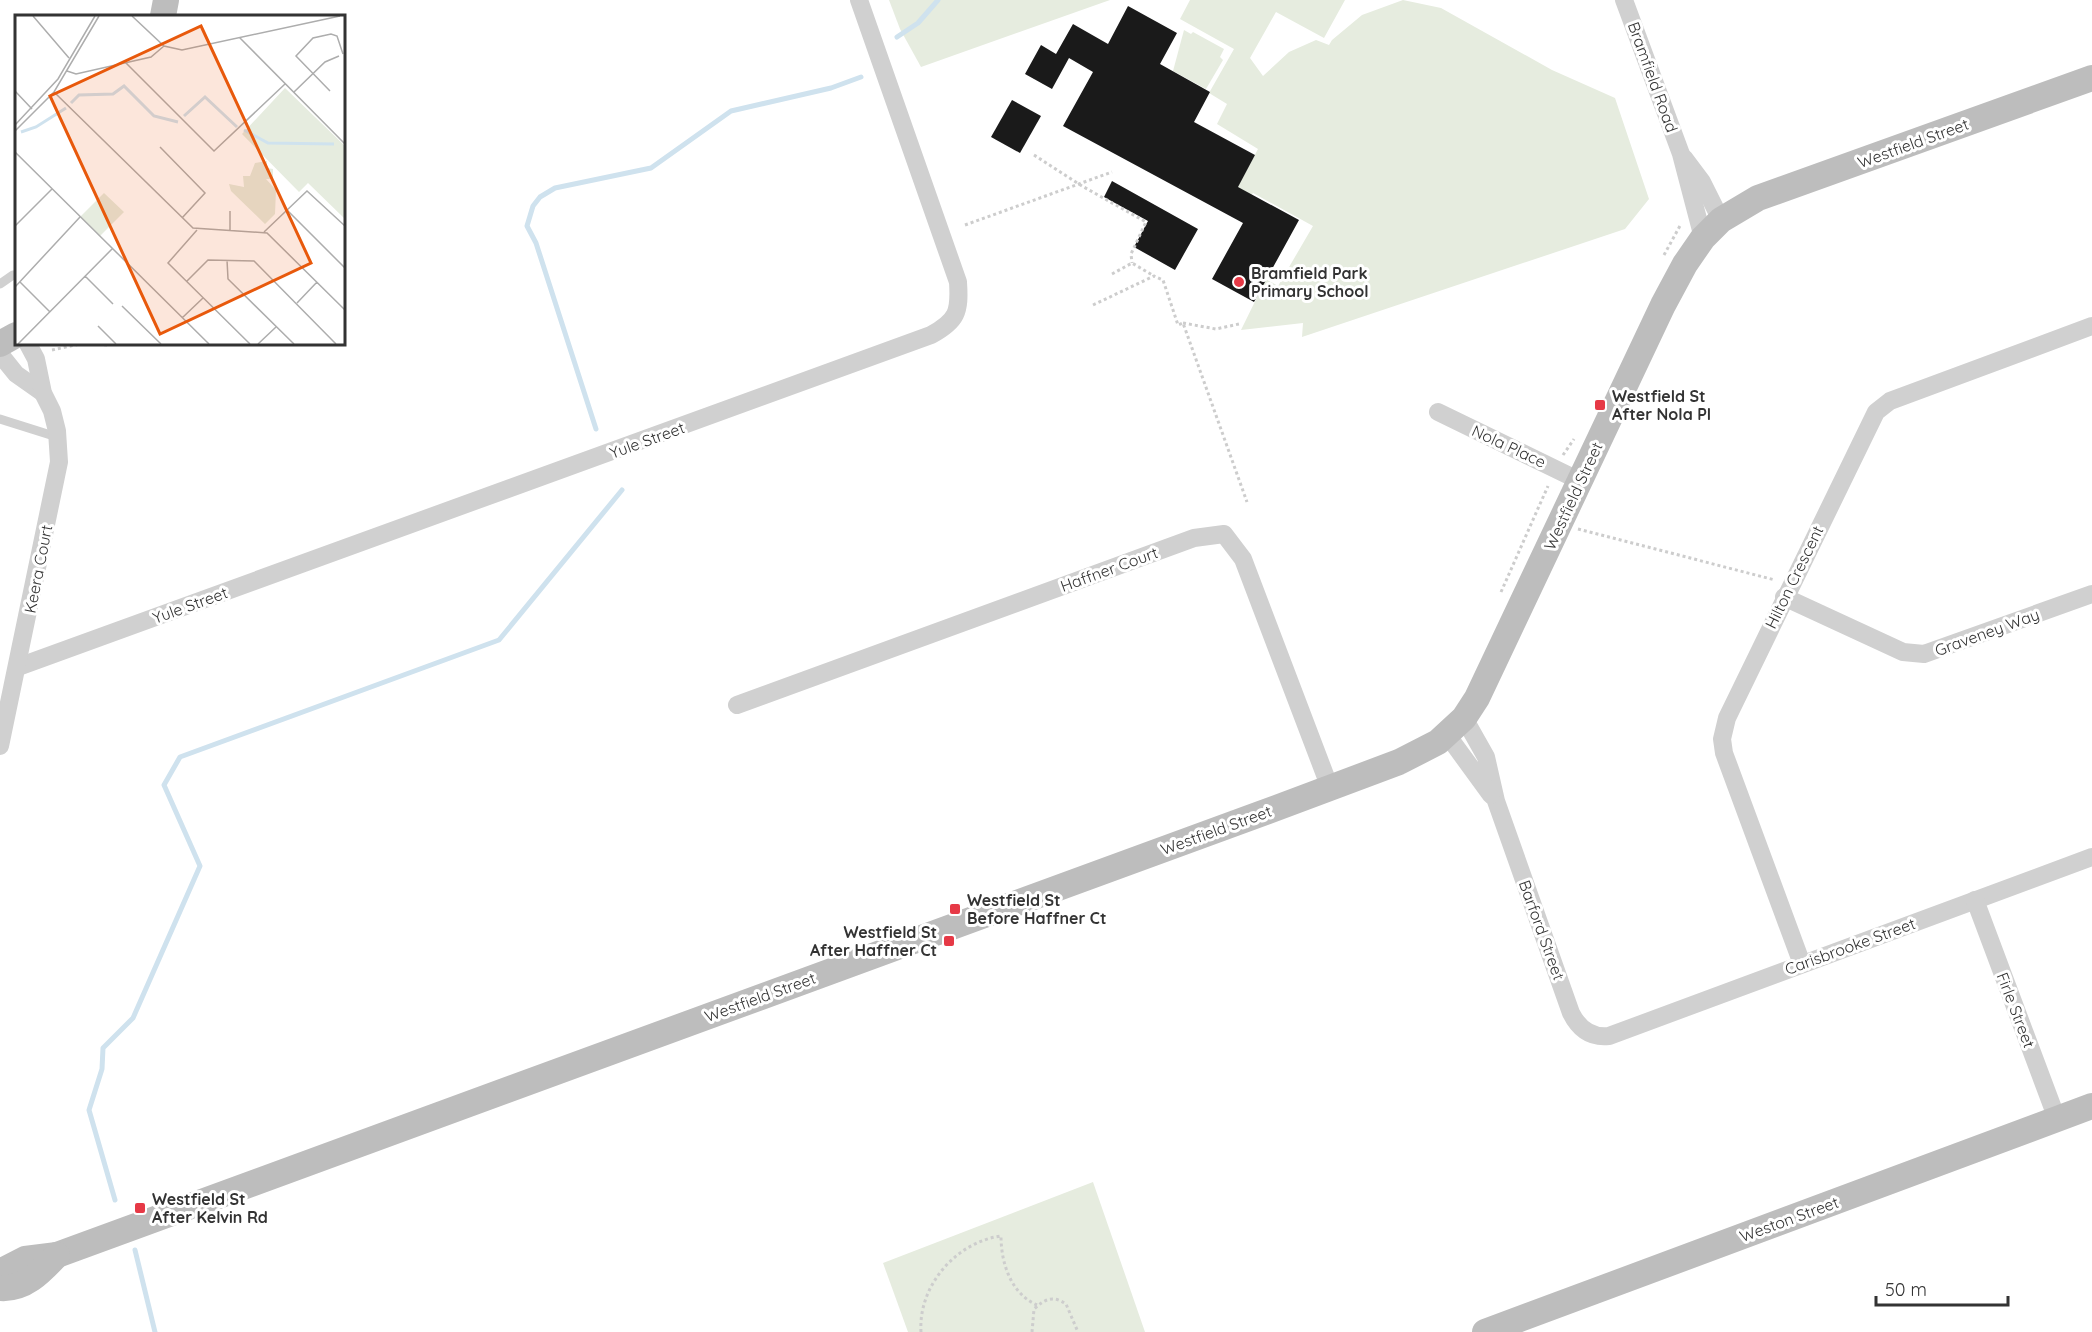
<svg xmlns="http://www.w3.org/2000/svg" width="2092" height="1332" font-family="Quicksand,sans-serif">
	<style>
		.green { fill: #e6ecdf }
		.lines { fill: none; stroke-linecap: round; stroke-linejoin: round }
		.stream { stroke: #cfe2ee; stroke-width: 5 }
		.building { fill: #1a1a1a }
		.path { stroke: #cdcdcd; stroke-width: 3; stroke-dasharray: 3 3; stroke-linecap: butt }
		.lane { stroke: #d0d0d0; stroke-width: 9 }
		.street { stroke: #d0d0d0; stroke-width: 18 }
		.secondary { stroke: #bdbdbd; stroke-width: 26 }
		.poi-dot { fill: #e63946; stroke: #fff; stroke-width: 2 }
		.labels { text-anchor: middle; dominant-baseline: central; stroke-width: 6; stroke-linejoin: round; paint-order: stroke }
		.street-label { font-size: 16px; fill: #333; stroke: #fff }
		.poi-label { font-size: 16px; font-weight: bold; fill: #333; stroke: #fff; text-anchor: start }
		.inset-river { fill: none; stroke: #cfe2ee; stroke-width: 3 }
		.inset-road { fill: none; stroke: #adadad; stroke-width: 1.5 }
		.view { fill: #e8590c; fill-opacity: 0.15; stroke: #e8590c; stroke-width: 3 }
		.inset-edge { fill: none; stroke: #333; stroke-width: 3 }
	</style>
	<rect width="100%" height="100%" fill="#fff"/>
	<g class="green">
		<polygon points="889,0 1110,0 921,67 900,29"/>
		<polygon points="1190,0 1345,0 1324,38 1276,12 1250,58 1263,76 1289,52 1316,40 1329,45 1332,40 1362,15 1403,0 1441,8 1552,70 1615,98 1649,199 1625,229 1302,337 1303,323 1241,330 1266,279 1278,286 1313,226 1253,193 1243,208 1230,201 1258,149 1217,124 1227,104 1209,93 1234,49 1180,19"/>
		<polygon points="1184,30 1191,34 1193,32 1224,49 1220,57 1223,60 1206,89 1173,71"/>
		<polygon points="1093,1182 1145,1332 908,1332 883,1263"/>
	</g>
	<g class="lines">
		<g class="stream">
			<polyline points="897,37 918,23 938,0"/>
			<polyline points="596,429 536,243 527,226 533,206 540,197 555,188 651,168 731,111 831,88 861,77"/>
			<polyline points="115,1200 89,1110 102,1069 103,1048 133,1018 200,866 164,785 180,757 499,640 622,490"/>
			<polyline points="135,1250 155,1332"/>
		</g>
	</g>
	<g class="building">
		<polygon points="1128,6 1177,33 1160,64 1210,92 1194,122 1255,155 1238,187 1299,220 1254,302 1212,279 1243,223 1063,126 1093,72 1069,58 1052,89 1025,74 1041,45 1056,54 1073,24 1108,44"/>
		<polygon points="1012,100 1041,116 1020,153 991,137"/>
		<polygon points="1112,181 1198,229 1175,270 1134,247 1148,221 1104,197"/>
	</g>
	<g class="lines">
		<g class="path">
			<polyline points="1034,155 1082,186 1146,222 1131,254 1132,263"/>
			<polyline points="965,225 1112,172"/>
			<polyline points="1664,255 1681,224"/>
			<polyline points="1112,274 1132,263 1154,276"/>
			<polyline points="1093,305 1154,276 1163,280 1178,325 1183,323 1247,502"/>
			<polyline points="1183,323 1216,329 1239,324"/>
			<polyline points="92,344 108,345"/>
			<polyline points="52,350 80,344"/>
			<polyline points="1563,455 1574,439"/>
			<polyline points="1578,529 1775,580"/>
			<polyline points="1501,592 1548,486"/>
			<path d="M921,1332C918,1286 956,1242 1001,1236C1001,1263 1011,1294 1037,1305"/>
			<path d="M1032,1332L1034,1309C1045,1299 1053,1295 1066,1304L1078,1332"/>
		</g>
		<g class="lane">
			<polyline points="0,284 13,275"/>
			<polyline points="0,419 57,437"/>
		</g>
		<g class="street">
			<polyline points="1624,0 1681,154 1703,238"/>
			<polyline points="1684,158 1702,182 1721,220"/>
			<polyline points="0,354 16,374 43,393"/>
			<polyline points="1438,412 1580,481"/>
			<polyline points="1784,597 1903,652 1924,654 2092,594"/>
			<path d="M18,667L931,335C957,321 960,312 958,282L859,0"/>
			<polyline points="737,705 1194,538 1224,534 1243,559 1330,788"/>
			<path d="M1464,718L1486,757L1496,801L1571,1013C1579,1029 1591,1038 1609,1036L2092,857"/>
			<polyline points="1448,736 1491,795"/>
			<polyline points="0,746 59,462 57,431 52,411 43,393 36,359 28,344"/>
			<polyline points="1975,900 2057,1119"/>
			<polyline points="1802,964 1724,753 1722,739 1727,718 1876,412 1890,401 2092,326"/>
		</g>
		<g class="secondary">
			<polyline points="163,16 166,0"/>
			<polyline points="0,344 16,335"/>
			<polyline points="0,1272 25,1259 57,1255 1260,814 1399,762 1438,742 1464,718 1477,698 1663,305 1685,264 1703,238 1721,220 1758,198 2092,78"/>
			<path d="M0,1288C25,1290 42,1271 57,1255"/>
			<polyline points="1485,1332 2092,1106"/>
		</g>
	</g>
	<g class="poi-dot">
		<circle cx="1239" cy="282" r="6"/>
		<rect x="1594" y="399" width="12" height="12" rx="3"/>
		<rect x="949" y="903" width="12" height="12" rx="3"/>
		<rect x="943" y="935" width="12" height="12" rx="3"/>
		<rect x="134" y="1202" width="12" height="12" rx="3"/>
	</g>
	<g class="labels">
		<g class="street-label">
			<text transform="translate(1653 77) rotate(70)">Bramfield Road</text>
			<text transform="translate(1913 143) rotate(-20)">Westfield Street</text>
			<text transform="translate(647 440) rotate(-20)">Yule Street</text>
			<text transform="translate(1509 446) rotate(25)">Nola Place</text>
			<text transform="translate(1573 496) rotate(-65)">Westfield Street</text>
			<text transform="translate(38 569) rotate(-79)">Keera Court</text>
			<text transform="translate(1109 569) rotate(-20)">Haffner Court</text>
			<text transform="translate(1794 577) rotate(-64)">Hilton Crescent</text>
			<text transform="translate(190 605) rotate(-20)">Yule Street</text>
			<text transform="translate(1987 632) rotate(-20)">Graveney Way</text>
			<text transform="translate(1216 830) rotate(-20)">Westfield Street</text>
			<text transform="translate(1542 930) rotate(70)">Barford Street</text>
			<text transform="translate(1850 946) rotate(-20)">Carisbrooke Street</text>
			<text transform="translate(760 997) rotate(-20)">Westfield Street</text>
			<text transform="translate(2016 1010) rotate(69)">Firle Street</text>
			<text transform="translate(1789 1219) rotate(-20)">Weston Street</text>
		</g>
		<g class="poi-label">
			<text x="1251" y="273">Bramfield Park<tspan x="1251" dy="18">Primary School</tspan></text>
			<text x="1612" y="396">Westfield St<tspan x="1612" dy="18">After Nola Pl</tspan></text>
			<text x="967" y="900">Westfield St<tspan x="967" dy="18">Before Haffner Ct</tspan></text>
			<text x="937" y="932" text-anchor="end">Westfield St<tspan x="937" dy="18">After Haffner Ct</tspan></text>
			<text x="152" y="1199">Westfield St<tspan x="152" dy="18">After Kelvin Rd</tspan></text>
		</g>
	</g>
	<g transform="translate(15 15)">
		<rect width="330" height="330" fill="#fff"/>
		<path d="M270,73L330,131V204L293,168L284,177L227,119ZM252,146V153L258,154V164H251L261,175L260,199L250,209L216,176L214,169L229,172L228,161H235L240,148ZM89,178L109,197L85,221L65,202Z" fill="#e6ecdf"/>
		<path class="inset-river" d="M56,88L64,80L98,79L109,71L139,101L163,107M169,101L190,82L222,112M229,115L253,128L319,129M6,117L21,112L51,93"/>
		<path class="inset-road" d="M18,1L54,43M117,1L149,31L167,35L325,1M225,23L330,129M111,48L199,136L270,69M52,56L61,59L136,42L149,31M0,76L17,94M315,76L281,41L298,23L316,19L322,21L328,39M39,77L178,213L252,218L330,295M279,77L310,47L324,41M0,110L43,64L80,1M0,116L39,77L84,1M145,132L190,178L167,203M0,137L194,329M272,195L330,253M0,211L37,174M182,215L153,248L235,329M215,216V196M249,217L292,176L330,211M212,245L213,264L279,329M70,261L98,289M172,266L193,245L239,246L321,329M5,267L35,297M0,272L65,202M282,288L302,267M107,291L146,329M167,303L188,283M83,311L101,329M3,329L97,234M243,329L261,312"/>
		<path class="view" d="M186,11L296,248L145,319L35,81Z"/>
		<rect width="330" height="330" class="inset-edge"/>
	</g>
	<path d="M1876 1296v9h132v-9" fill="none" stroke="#333333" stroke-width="3"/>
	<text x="1885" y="1296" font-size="18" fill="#333333" stroke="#ffffff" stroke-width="4.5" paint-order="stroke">50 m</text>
</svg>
